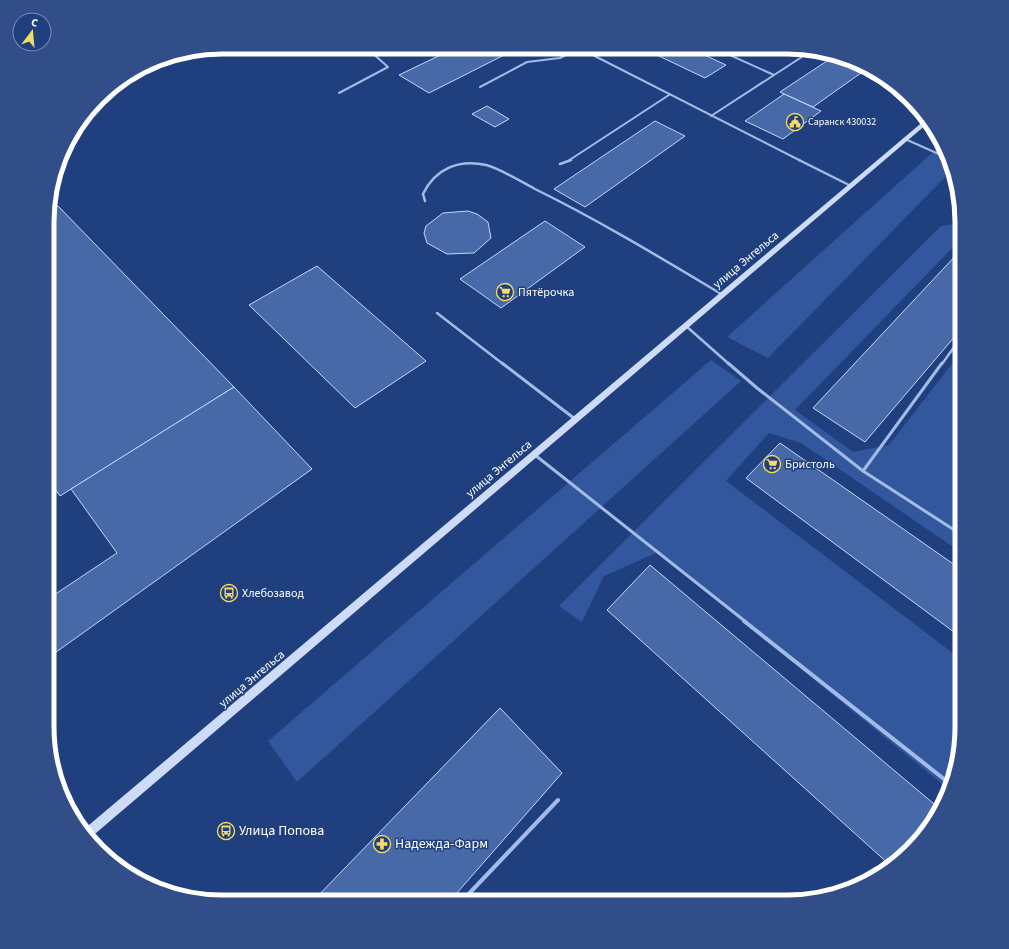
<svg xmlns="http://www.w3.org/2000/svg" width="1009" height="949" font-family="'Source Sans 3',sans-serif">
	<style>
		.green { fill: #32579c }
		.building { fill: #4869a7; stroke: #c7d7f6 }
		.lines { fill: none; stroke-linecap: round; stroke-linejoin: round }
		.service-far3 { stroke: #a3bbe7; stroke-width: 2 }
		.service-far2 { stroke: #a3bbe7; stroke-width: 2.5 }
		.service-far1 { stroke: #a3bbe7; stroke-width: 3 }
		.service { stroke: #a3bbe7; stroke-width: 4 }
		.secondary { fill: #cedbf6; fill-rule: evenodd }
		.labels { text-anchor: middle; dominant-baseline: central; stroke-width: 3; stroke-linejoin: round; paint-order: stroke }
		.far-poi-label { font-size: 10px; fill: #fff; stroke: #203f7e; text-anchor: start }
		.street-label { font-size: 12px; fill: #fff; stroke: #203f7e }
		.poi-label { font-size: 12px; fill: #fff; stroke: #203f7e; text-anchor: start }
		.near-poi-label { font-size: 14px; fill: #fff; stroke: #203f7e; text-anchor: start }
		.rim { fill: none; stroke: #fff; stroke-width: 5 }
	</style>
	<rect width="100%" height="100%" fill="#203f7e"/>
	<g class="green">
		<polygon points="933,152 950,161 952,170 768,358 727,337"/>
		<polygon points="960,223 959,241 795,410 853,452 889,445 962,351 962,553 801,443 769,433 726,481 962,660 962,727 948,789 658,552 604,576 582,622 559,606 941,226"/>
		<polygon points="711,360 741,381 297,782 268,741"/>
	</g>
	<g class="building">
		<polygon points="381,47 412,47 395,55"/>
		<polygon points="457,47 510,47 514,50 429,93 399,75"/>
		<polygon points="514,47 530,47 522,51"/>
		<polygon points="640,47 687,47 726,65 705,78"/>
		<polygon points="833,57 864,65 868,68 813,107 780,92"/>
		<polygon points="784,94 821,111 783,139 745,121"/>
		<polygon points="487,106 509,119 495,127 472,114"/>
		<polygon points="655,121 685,136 585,207 554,189"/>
		<polygon points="58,206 234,387 60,496 49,480 50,209"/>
		<polygon points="468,211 477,214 488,222 491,238 474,253 447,254 427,243 424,233 426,226 443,213"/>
		<polygon points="545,221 585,247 501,308 460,279"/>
		<polygon points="958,253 962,255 962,328 865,442 813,408"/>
		<polygon points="317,266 426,361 355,408 249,305"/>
		<polygon points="234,387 312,469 52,655 48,647 48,599 117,553 71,489"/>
		<polygon points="780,443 962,570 962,638 746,478"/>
		<polygon points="650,565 940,809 902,859 891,866 607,610"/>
		<polygon points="500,708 562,773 449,902 312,902"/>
	</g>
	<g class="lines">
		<g class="service-far3">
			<polyline points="577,47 801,161"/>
			<polyline points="712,47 774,75"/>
			<polyline points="480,87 527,62 560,58 579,48"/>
			<polyline points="339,93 388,67 369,50 369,47"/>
			<polyline points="711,116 811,51"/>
			<polyline points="905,139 950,159"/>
			<polyline points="568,161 669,95"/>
		</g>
		<g class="service-far2">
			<polyline points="799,160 851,186"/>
			<polyline points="560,164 571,160"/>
			<path d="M425,201L423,194C435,169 458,159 486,165C499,168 522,182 535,189C600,221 661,258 723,295"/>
			<polyline points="437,313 503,364"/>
			<polyline points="686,326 729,364"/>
			<polyline points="942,364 962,336"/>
		</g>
		<g class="service-far1">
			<polyline points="502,363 575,419"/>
			<polyline points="728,363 757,388 863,471 962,535"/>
			<polyline points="535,455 746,622"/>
			<polyline points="863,471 942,363"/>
		</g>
		<g class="service">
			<polyline points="744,621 949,783"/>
			<polyline points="461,902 558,800"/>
		</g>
		<polygon class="secondary" points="925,120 927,120 928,123 89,839 83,830"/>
	</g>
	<defs>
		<g id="civic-ring" transform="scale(0.9)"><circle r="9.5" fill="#203f7e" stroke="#f5da64" stroke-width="1.5"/><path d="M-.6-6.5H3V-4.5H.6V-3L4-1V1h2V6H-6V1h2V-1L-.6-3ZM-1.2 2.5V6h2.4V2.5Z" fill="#f5da64"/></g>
		<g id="supermarket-ring" transform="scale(0.9)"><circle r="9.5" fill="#203f7e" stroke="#f5da64" stroke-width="1.5"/><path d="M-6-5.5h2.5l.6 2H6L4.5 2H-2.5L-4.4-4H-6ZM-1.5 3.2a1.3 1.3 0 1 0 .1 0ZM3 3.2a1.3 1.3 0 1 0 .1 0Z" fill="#f5da64"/></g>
		<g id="bus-ring" transform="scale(0.9)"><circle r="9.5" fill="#203f7e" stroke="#f5da64" stroke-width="1.5"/><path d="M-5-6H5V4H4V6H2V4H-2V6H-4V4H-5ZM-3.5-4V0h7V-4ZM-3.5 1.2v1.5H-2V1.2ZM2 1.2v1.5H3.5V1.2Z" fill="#f5da64"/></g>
		<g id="pharmacy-ring" transform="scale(0.9)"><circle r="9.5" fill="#203f7e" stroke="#f5da64" stroke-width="1.5"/><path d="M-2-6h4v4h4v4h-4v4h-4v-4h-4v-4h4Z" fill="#f5da64"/></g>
	</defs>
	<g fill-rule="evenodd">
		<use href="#civic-ring" x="795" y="122"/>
		<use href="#supermarket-ring" x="505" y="292"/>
		<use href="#supermarket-ring" x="772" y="464"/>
		<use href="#bus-ring" x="229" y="593"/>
		<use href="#bus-ring" x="226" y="831"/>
		<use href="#pharmacy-ring" x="382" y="844"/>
	</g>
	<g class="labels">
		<g class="far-poi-label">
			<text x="808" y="122">Саранск 430032</text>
		</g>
		<g class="street-label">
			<text transform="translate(746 260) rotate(-40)">улица Энгельса</text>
			<text transform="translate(499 469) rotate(-40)">улица Энгельса</text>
			<text transform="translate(252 679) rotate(-40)">улица Энгельса</text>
		</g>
		<g class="poi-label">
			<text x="518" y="292">Пятёрочка</text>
			<text x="785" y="464">Бристоль</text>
			<text x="242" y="593">Хлебозавод</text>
		</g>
		<g class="near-poi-label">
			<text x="239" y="831">Улица Попова</text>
			<text x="395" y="844">Надежда-Фарм</text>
		</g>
	</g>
	<path d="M0 0H1009V949H0ZM222 54H787A168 168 0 0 1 955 222V727A168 168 0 0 1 787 895H222A168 168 0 0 1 54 727V222A168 168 0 0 1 222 54Z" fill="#324e88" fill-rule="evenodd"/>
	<path class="rim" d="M222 54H787A168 168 0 0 1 955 222V727A168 168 0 0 1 787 895H222A168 168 0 0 1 54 727V222A168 168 0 0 1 222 54Z"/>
	<g transform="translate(32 32) rotate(16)"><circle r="19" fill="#203f7e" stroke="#798cb2"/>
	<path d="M0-3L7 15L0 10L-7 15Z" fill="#f5da64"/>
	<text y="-6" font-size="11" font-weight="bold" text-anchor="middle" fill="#ffffff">С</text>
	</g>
</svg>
